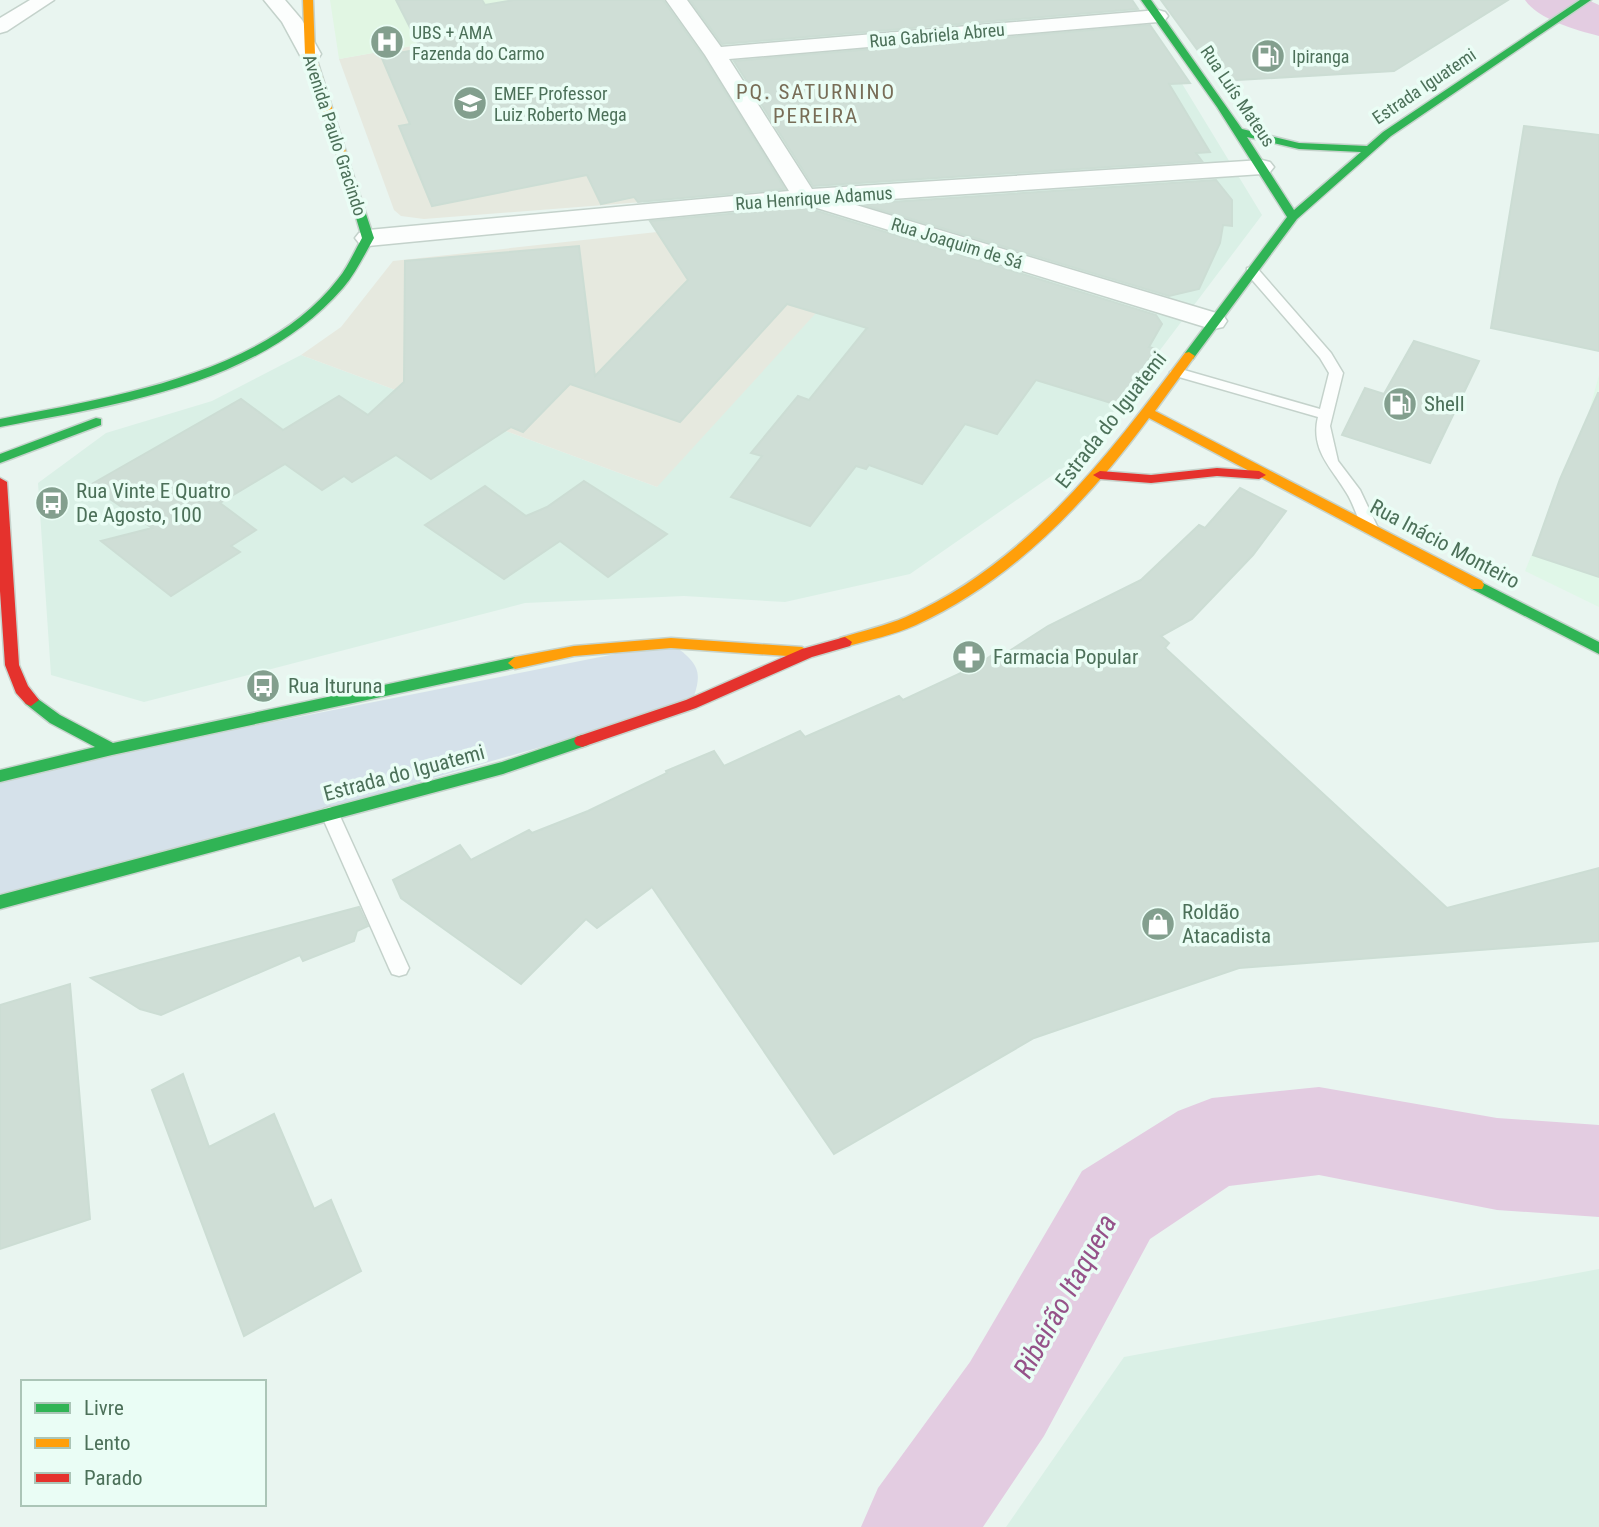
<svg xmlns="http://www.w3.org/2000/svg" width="1599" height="1527" font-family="'Roboto Condensed',sans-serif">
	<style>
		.residential { fill: #daf0e6 }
		.commercial { fill: #e0f7e8 }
		.education { fill: #e6e9df }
		.medical { fill: #e1f6e3 }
		.green { fill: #d5e1ea }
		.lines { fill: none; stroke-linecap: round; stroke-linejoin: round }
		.river { fill: #e3cce1; fill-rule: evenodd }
		.building { fill: #cfded6; stroke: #ccddd4; stroke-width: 2 }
		.lane-casing { stroke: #c4d2cb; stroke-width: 3 }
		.street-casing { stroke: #c4d2cb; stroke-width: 3 }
		.fast-casing { stroke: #c6d3cc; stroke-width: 3 }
		.slow-casing { stroke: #c6d3cc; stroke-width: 3 }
		.jam-casing { stroke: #c6d3cc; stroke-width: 3 }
		.lane { fill: #fcfefd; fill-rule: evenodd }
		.street { fill: #fcfefd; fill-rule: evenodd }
		.fast { fill: #30b455; fill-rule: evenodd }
		.slow { fill: #ff9f0a; fill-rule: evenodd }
		.jam { fill: #e5322d; fill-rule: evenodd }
		.labels { text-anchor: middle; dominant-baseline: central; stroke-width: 7; stroke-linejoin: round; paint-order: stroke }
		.far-poi-label { font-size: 18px; fill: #4c7059; stroke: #eafdf5; text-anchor: start }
		.far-street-label { font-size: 18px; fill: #4c7059; stroke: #eafdf5 }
		.far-quarter-label { font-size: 21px; letter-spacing: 2px; fill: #786d57; stroke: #eafdf5 }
		.poi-label { font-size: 21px; fill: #4c7059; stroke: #eafdf5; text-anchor: start }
		.street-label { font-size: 21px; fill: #4c7059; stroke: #eafdf5 }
		.near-water-label { font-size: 28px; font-style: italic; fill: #955289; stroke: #eafdf5 }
	</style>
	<rect width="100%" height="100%" fill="#e9f5f0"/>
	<g class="residential">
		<polygon points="521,0 1126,0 1136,8 1262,215 1080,456 910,574 785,602 684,596 525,603 144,702 51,675 38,483 106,433 212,401 301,355 657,487 776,303 657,232 643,202"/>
		<polygon points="1599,1269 1599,1527 1006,1527 1124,1357"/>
	</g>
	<polygon class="commercial" points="1599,375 1599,607 1525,571 1587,419"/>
	<g class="education">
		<polygon points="536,24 643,202 424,219 401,216 394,210 339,59"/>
		<polygon points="657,232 687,274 816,313 657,487 301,355 341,327 393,261"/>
	</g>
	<polygon class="medical" points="330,0 521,0 536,24 339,59"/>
	<path class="green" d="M671,643C699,664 704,671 691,704L0,902V776Z"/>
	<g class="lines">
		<g class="river">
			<path d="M1525,0H1588L1599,5V36C1576,30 1539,20 1525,0Z"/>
			<polygon points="1319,1087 1497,1118 1599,1125 1599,1217 1497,1210 1319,1175 1229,1186 1150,1239 1044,1436 983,1527 861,1527 878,1488 970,1362 1082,1171 1178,1111 1212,1098"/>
		</g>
	</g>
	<g class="building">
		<polygon points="396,0 482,0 485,5 514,0 663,0 703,56 785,189 638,202 634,197 601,204 587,175 432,206 399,126 410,124 381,56 421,49"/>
		<polygon points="690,0 1132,0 1138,9 722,44"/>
		<polygon points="1161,0 1508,0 1394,71 1220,81"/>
		<polygon points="1150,25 1190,83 1169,84 1210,152 1196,153 1202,161 813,186 734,61"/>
		<polygon points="1524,126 1599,135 1599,351 1491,328"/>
		<polygon points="1216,180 1232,200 1232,226 1223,225 1220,243 1199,289 1169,296 861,204"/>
		<polygon points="804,207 1156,315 1162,324 1149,347 1156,349 1118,405 1036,380 997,434 965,424 922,484 869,465 866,469 856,466 810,526 731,497 762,456 751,453 798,396 809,400 867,328 787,304 680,422 570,384 523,432 511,427 431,479 396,455 352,482 344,476 322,490 285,464 220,503 256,530 231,546 240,552 171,596 101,541 152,528 90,485 241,399 283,430 339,396 368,415 404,382 405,261 579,246 595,376 688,280 650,221"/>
		<polygon points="1414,341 1479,361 1430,463 1342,435 1365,388 1384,394"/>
		<polygon points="1598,393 1599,393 1599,577 1533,555 1560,479"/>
		<polygon points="584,481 667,534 608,577 560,541 504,579 425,525 485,486 526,516 547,507"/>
		<polygon points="1240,488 1286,511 1253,555 1192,619 1161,636 1169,643 1165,648 1447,908 1599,868 1599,941 1239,968 1034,1038 834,1154 652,887 597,928 586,919 521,984 401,898 393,880 460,845 471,860 529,830 532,833 588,811 667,773 666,771 714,751 724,766 800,731 805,737 899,696 903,700 976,666 995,653 1000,657 1048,626 1141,580 1199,525 1205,528"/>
		<polygon points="359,907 368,926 357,931 354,941 303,961 300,955 161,1015 140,1009 91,978"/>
		<polygon points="70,984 90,1219 0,1249 0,1005"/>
		<polygon points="183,1074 209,1147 274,1114 314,1209 331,1200 361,1271 244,1336 152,1090"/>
	</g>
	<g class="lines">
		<g class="lane-casing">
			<g id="lane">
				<path d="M1252,267L1257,268L1331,353L1343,373L1330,426L1338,461L1360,490L1378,528L1375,532H1365C1357,519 1354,504 1346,492C1332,468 1310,450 1318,417L1172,375L1170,372L1177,368L1320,409L1329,373L1320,358L1247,274V268Z"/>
				<polygon points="330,807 336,809 339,814 409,968 406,974 399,976 392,974 389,968 321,814 324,809"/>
			</g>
		</g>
		<g class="street-casing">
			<g id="street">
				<polygon points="30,0 54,0 7,31 0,33 0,18"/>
				<polygon points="264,0 285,0 302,20 321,54 318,59 302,59 282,22"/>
				<polygon points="666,0 687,0 721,47 1158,10 1165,12 1168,16 1165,20 1158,22 729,59 812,189 1262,160 1270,162 1274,167 1270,172 1262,174 846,202 1223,315 1227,321 1223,327 1214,329 1205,327 804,204 368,246 359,243 355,238 359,233 368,230 789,191 705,55"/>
			</g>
		</g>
		<g class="fast-casing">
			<g id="fast">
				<path d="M1141,0H1151L1242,129L1299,143L1367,146L1383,132L1580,0H1591L1391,136L1297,219L1193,359H1185V353L1287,217L1217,107ZM1247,137L1299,149L1361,152L1294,210Z"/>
				<path d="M348,185L357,187L374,238C364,255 356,273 343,288C259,385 119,404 0,427V419C111,397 264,375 338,279C348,267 354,252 362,238L347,187Z"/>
				<polygon points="96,418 101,419 101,425 0,463 0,454"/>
				<polygon points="1477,580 1599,642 1599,654 1472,589 1470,585"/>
				<polygon points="515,657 520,659 522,663 520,667 112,755 0,782 0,770 95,747 50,723 26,704 23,700 31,694 60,715 113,743"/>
				<polygon points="582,735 588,737 590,741 588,745 503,774 0,909 0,895 502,762"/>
			</g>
		</g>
		<g class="slow-casing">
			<g id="slow">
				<polygon points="303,0 313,0 315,54 357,187 356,189 347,187 305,54"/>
				<path d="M1189,352L1195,356L1155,411L1482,581L1484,585L1482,589H1472L1149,418C1087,502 1012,581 916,625C894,635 869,640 845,647L840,646L838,642L840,638C862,631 885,626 906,617C1027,563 1108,456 1185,353Z"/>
				<polygon points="671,638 802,647 809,652 802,657 671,648 574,656 515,669 508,663 515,657 574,646"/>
			</g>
		</g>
		<g class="jam-casing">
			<g id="jam">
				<polygon points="1217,468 1259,471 1266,475 1259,479 1217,476 1151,483 1100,479 1093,475 1100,471 1151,475"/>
				<polygon points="0,478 7,482 19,665 28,686 39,700 31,706 26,704 16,693 5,665 0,591"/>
				<polygon points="845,637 852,642 850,646 812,657 696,708 582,747 576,745 574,741 576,737 686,700 802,649"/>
			</g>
		</g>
		<use href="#lane" class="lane"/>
		<use href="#street" class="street"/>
		<use href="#fast" class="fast"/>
		<use href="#slow" class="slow"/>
		<use href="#jam" class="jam"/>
	</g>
	<defs>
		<g id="hospital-disc" transform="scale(1.75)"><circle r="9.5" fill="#839f8e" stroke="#eafdf5"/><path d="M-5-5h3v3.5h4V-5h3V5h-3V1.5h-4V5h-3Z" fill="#fff"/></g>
		<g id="fuel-disc" transform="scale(1.75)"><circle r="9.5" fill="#839f8e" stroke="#eafdf5"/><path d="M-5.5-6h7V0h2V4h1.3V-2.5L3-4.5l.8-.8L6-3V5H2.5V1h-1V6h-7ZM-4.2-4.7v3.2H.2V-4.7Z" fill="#fff"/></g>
		<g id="school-disc" transform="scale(1.75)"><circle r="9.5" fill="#839f8e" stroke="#eafdf5"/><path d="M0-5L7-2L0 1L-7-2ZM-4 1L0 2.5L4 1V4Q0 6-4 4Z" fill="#fff"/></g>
		<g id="bus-disc" transform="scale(1.75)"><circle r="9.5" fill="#839f8e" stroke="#eafdf5"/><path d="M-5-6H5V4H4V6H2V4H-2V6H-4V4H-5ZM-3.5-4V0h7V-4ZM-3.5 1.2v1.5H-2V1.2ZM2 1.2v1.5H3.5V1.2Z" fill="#fff"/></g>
		<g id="pharmacy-disc" transform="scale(1.75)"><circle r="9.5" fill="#839f8e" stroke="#eafdf5"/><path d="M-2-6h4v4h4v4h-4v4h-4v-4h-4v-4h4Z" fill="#fff"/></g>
		<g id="shop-disc" transform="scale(1.75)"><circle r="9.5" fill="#839f8e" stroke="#eafdf5"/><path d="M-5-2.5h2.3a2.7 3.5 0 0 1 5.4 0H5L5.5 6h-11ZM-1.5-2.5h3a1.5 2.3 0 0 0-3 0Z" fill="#fff"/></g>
	</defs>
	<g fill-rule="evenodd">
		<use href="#hospital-disc" x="387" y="42"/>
		<use href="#fuel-disc" x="1268" y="56"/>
		<use href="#school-disc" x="470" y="103"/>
		<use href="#fuel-disc" x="1400" y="404"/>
		<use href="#bus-disc" x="52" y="503"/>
		<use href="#pharmacy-disc" x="969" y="657"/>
		<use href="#bus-disc" x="263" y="686"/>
		<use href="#shop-disc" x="1158" y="924"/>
	</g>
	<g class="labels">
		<g class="far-poi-label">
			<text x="412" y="32">UBS + AMA<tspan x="412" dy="21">Fazenda do Carmo</tspan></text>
			<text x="1292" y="56">Ipiranga</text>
			<text x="494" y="93">EMEF Professor<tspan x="494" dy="21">Luiz Roberto Mega</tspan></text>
		</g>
		<g class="far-street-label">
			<text transform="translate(937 35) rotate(-5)">Rua Gabriela Abreu</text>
			<text transform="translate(1424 86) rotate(-34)">Estrada Iguatemi</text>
			<text transform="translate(1238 96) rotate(56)">Rua Luís Mateus</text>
			<text transform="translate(335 135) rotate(72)">Avenida Paulo Gracindo</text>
			<text transform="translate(814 198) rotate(-4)">Rua Henrique Adamus</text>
			<text transform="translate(957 243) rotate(17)">Rua Joaquim de Sá</text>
		</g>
		<g class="far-quarter-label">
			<text x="816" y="92">PQ. SATURNINO<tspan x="816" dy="24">PEREIRA</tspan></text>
		</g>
		<g class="poi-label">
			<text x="1424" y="404">Shell</text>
			<text x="76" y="491">Rua Vinte E Quatro<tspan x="76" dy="24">De Agosto, 100</tspan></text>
			<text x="993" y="657">Farmacia Popular</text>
			<text x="288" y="686">Rua Ituruna</text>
			<text x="1182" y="912">Roldão<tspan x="1182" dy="24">Atacadista</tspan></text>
		</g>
		<g class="street-label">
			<text transform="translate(1111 420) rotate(-52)">Estrada do Iguatemi</text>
			<text transform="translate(1445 544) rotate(28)">Rua Inácio Monteiro</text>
			<text transform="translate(404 773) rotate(-15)">Estrada do Iguatemi</text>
		</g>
		<g class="near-water-label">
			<text transform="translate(1065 1296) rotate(-61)">Ribeirão Itaquera</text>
		</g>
	</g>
	<rect x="21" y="1380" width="245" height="126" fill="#eafdf5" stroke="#abc5b7" stroke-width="2"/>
	<rect x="35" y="1403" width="35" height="10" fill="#30b455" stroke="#abc5b7" stroke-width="2"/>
	<text x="84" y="1415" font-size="21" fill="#4c7059">Livre</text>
	<rect x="35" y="1438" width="35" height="10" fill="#ff9f0a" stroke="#abc5b7" stroke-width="2"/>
	<text x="84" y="1450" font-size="21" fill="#4c7059">Lento</text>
	<rect x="35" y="1473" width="35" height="10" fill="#e5322d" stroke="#abc5b7" stroke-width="2"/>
	<text x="84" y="1485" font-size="21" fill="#4c7059">Parado</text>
</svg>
